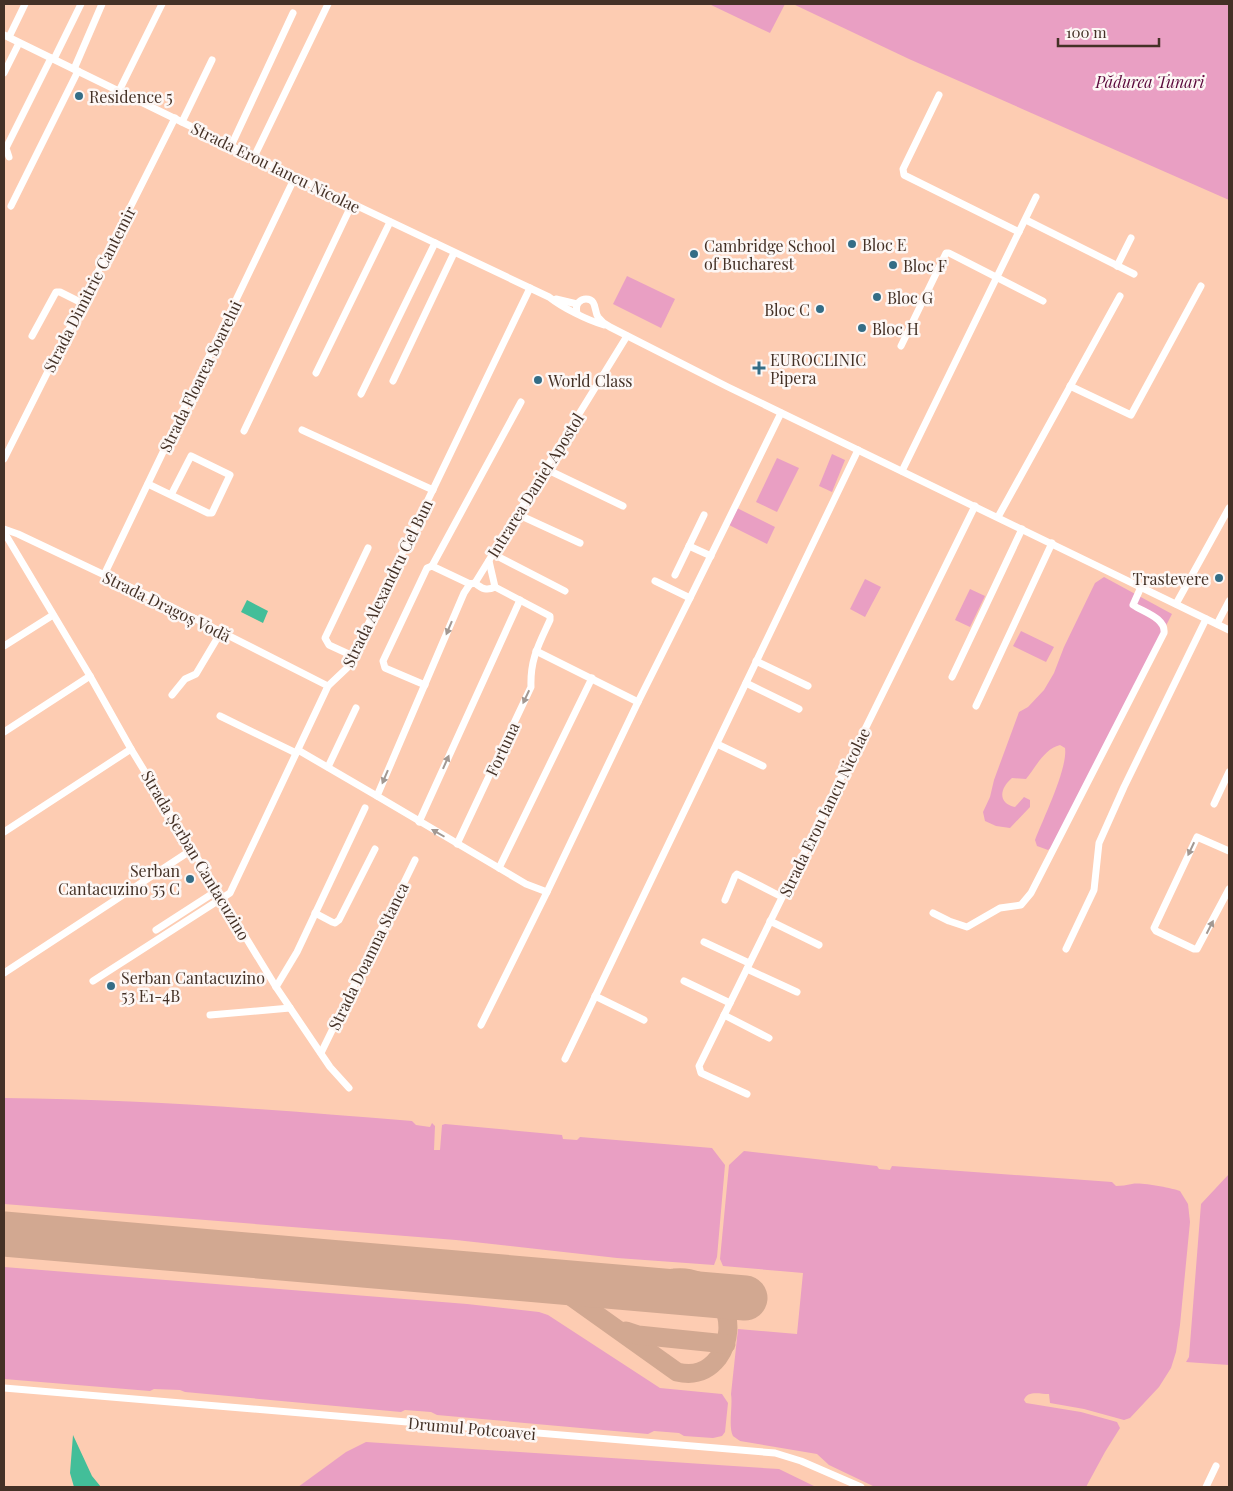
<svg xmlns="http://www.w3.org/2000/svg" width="1233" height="1491" font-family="'Playfair Display',serif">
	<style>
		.green { fill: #e99fc3 }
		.water { fill: #43be99 }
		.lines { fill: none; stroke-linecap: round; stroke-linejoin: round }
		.taxiway { stroke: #d2a891; stroke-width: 19 }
		.runway { stroke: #d2a891; stroke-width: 45 }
		.minor { stroke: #fff; stroke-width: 7 }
		.oneway { fill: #a29892 }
		.poi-dot { fill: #346d86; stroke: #fdf7f5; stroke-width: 2 }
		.labels { text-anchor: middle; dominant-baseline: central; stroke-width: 5; stroke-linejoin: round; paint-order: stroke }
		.park-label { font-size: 16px; font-style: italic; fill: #59073a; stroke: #fdf7f5 }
		.poi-label { font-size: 16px; fill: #443126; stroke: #fdf7f5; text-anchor: start }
		.street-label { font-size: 16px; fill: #443126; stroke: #fdf7f5 }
	</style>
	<rect width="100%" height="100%" fill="#fdccb2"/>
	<g class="green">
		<polygon points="709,4 785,4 770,33"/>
		<polygon points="793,4 1229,4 1229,200 909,59"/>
		<polygon points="627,276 675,299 661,328 613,304"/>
		<polygon points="832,454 845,460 832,492 819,486"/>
		<polygon points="777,458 799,468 777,512 756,502"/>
		<polygon points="737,508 775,527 767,544 729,525"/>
		<path d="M1104,577L1172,614L1052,847L1048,850L1037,846L1035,840C1043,819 1068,768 1065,748L1060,745C1044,749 1036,767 1026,779L1012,778C1000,788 997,803 1015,807L1024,797L1030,800V807L1010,828L996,826L985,821L983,812L990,797L994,780L1019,712L1028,707L1044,690L1054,673L1064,647L1095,583Z"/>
		<polygon points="865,579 881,587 865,617 850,609"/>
		<polygon points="970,589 985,596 970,627 955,620"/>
		<polygon points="1021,631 1054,647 1046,662 1013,646"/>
		<path d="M4,1098C140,1099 277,1110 412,1121L416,1125L430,1127L432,1123L435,1126L434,1150H440L442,1125L445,1124L562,1135L563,1139L577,1140L580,1137L712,1148L725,1165L717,1257L714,1265L617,1258L456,1240L4,1204Z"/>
		<path d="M744,1151L877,1166L879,1169L890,1170L892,1166L1112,1182L1116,1186C1122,1186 1126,1185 1132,1184C1141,1182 1171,1188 1180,1191L1188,1204L1190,1222L1180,1325L1176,1352L1171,1368L1159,1387L1130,1418L1124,1420L1084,1409L1050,1403L1049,1394C1040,1394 1027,1390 1024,1400L1026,1403L1081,1412L1117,1422L1120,1428L1105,1452L1086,1487H875L829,1465L817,1454L740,1441C739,1440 734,1437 733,1436C728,1427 733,1405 731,1394L738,1329L797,1334L803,1273L723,1266L720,1259L729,1165Z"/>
		<polygon points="1229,1174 1229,1365 1186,1362 1189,1357 1201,1204"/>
		<polygon points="4,1267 467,1304 539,1312 548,1315 660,1388 722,1394 728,1403 725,1432 722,1436 713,1438 684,1436 679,1433 654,1431 648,1434 437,1415 431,1412 405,1410 401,1412 185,1392 180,1390 154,1389 150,1391 4,1379"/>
		<polygon points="366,1442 779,1469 816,1487 298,1487 346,1452"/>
	</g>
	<g class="water">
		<polygon points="247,600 268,611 263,623 241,612"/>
		<polygon points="73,1435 92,1476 101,1487 74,1487 70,1473"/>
	</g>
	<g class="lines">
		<g class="taxiway">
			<path d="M533,1280L569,1295L677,1372C694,1376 707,1372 718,1358C743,1323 718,1273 674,1278C663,1279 654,1284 645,1289"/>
			<polyline points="626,1331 638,1335 726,1344"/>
		</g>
		<polyline class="runway" points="4,1234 745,1298"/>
		<g class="minor">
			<path d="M4,35L231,146L549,297C563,308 587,320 604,325"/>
			<polyline points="9,37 25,4"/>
			<polyline points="54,59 81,4"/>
			<polyline points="74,69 102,4"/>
			<polyline points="4,73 19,43"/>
			<polyline points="119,91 162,4"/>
			<polyline points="939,95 903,169 904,175 1019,232"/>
			<polyline points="182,122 212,60"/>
			<polyline points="231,146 293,13"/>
			<polyline points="9,157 6,148 51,58"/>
			<polyline points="254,157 328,4"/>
			<polyline points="11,206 78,71"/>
			<polyline points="1026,220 1134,274"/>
			<polyline points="1117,266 1131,238"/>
			<polyline points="556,299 577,304"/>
			<path d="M577,313C576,309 576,305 579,302C581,300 583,299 586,299C597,299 594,311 598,317C601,321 606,325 610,327L728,387L1229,630"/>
			<polyline points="32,336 56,292 60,292 82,303"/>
			<polyline points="901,346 946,253 949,253 1043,301"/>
			<polyline points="316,373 390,222"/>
			<polyline points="393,381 454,253"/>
			<polyline points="1070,386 1131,415 1201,286"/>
			<polyline points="361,394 435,243"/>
			<polyline points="302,430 433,490"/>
			<polyline points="244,431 352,204"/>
			<polyline points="4,459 175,118"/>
			<polyline points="546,469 623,506"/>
			<polyline points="902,471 1036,197"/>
			<polyline points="148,484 208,513 212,513 230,475 191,456 171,495"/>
			<polyline points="517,514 580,543"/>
			<polyline points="998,517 1120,296"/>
			<polyline points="4,529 18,534 172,607 328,686"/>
			<polyline points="4,532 90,676 131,749 276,987 330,1067 349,1088"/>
			<polyline points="689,546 711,556"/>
			<polyline points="493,554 565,591"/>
			<polyline points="489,561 495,587"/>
			<polyline points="432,566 521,402"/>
			<polyline points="104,575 295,177"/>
			<polyline points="675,575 704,515"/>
			<polyline points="655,581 690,598"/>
			<polyline points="475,583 627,336"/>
			<polyline points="470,584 464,593 377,796 526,884 547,892"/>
			<polyline points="1176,604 1229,508"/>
			<polyline points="1217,624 1229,601"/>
			<polyline points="4,646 53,615"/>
			<polyline points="536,651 638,702"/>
			<polyline points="353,656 329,645 325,638 368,548"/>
			<polyline points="756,661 808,686"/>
			<polyline points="952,677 1022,529"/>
			<polyline points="746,683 799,709"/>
			<path d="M425,685L385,668L383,661L427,568L432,566L470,584L475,583C482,589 487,591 495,587L550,616V620C539,644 530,659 531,687L457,844"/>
			<polyline points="172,695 185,679 196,674 221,632"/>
			<polyline points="976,706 1052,543"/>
			<polyline points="220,716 296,753"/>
			<polyline points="4,732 90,676"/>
			<polyline points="717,744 763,766"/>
			<polyline points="298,750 377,796"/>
			<polyline points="328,767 356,708"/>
			<polyline points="1214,804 1229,772"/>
			<polyline points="419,822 520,600"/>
			<polyline points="4,832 131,749"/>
			<polyline points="1229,851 1197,837 1154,928 1156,931 1194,949 1197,949 1229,889"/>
			<polyline points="499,868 592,678"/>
			<polyline points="725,900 735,876 737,874 782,897"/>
			<polyline points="315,913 332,922 335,923 339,920 375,849"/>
			<path d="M933,913L949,921L967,927L1000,908L1021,905L1031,893L1164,633C1166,618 1143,612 1133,605L1141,587"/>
			<polyline points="770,921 819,945"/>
			<polyline points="156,930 218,890"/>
			<polyline points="704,942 749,963"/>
			<polyline points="1066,949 1094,890 1099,843 1124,787 1206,619"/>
			<polyline points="747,969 797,992"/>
			<polyline points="4,973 193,849"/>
			<polyline points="93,981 230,893 328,686 347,668 530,288"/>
			<polyline points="684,981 730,1003"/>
			<polyline points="276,987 297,952 365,808"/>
			<polyline points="595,996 644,1020"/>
			<polyline points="210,1015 290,1008"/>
			<polyline points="724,1015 769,1038"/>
			<polyline points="481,1025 547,892 638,702 690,598 781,413"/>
			<polyline points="321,1053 415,860"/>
			<polyline points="565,1059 858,450"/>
			<polyline points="747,1094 701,1073 699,1066 975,506"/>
			<polyline points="4,1388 775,1453 801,1461 861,1487"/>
			<polyline points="1206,1487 1216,1466"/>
		</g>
	</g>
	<defs><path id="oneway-solid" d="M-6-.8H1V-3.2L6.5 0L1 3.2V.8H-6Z" transform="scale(1.25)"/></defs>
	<g class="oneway">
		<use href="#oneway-solid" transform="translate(449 628) rotate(113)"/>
		<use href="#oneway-solid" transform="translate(526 697) rotate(115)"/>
		<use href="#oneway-solid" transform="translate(446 762) rotate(-66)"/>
		<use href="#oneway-solid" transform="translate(385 777) rotate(113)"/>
		<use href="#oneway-solid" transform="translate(438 833) rotate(-150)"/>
		<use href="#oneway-solid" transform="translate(1191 849) rotate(115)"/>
		<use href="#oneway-solid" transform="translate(1210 927) rotate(-63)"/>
	</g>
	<g class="poi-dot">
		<circle cx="79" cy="96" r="5"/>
		<circle cx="852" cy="244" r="5"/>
		<circle cx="694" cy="254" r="5"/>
		<circle cx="893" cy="265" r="5"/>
		<circle cx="877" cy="297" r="5"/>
		<circle cx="820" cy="309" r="5"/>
		<circle cx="862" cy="328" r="5"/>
		<path d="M756.5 360.5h5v5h5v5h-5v5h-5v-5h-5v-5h5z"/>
		<circle cx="538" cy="380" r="5"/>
		<circle cx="1219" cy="578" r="5"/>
		<circle cx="190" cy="879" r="5"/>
		<circle cx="111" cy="986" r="5"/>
	</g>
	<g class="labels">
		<g class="park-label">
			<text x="1150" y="81">Pădurea Tunari</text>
		</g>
		<g class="poi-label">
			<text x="89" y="96">Residence 5</text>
			<text x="862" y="244">Bloc E</text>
			<text x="704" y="245">Cambridge School<tspan x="704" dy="18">of Bucharest</tspan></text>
			<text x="903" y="265">Bloc F</text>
			<text x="887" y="297">Bloc G</text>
			<text x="810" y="309" text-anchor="end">Bloc C</text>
			<text x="872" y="328">Bloc H</text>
			<text x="770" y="359">EUROCLINIC<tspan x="770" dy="18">Pipera</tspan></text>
			<text x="548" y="380">World Class</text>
			<text x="1209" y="578" text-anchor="end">Trastevere</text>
			<text x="180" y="870" text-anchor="end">Serban<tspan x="180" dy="18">Cantacuzino 55 C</tspan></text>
			<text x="121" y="977">Serban Cantacuzino<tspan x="121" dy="18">53 E1-4B</tspan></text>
		</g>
		<g class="street-label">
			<text transform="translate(276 167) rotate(26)">Strada Erou Iancu Nicolae</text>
			<text transform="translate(89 289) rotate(-63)">Strada Dimitrie Cantemir</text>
			<text transform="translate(200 376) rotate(-64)">Strada Floarea Soarelui</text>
			<text transform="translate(535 485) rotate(-58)">Intrarea Daniel Apostol</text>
			<text transform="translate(387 583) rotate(-64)">Strada Alexandru Cel Bun</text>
			<text transform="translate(167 606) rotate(26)">Strada Dragoș Vodă</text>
			<text transform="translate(502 749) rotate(-65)">Fortuna</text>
			<text transform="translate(824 812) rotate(-64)">Strada Erou Iancu Nicolae</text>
			<text transform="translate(196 855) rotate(59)">Strada Șerban Cantacuzino</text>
			<text transform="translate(368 956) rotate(-64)">Strada Doamna Stanca</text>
			<text transform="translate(472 1428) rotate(5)">Drumul Potcoavei</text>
		</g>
	</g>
	<rect width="1233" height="1491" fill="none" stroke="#443126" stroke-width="10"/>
	<path d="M1058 38v8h101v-8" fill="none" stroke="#443126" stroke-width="2.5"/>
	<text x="1066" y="38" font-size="15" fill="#443126" stroke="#fdf7f5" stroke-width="4" paint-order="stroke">100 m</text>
</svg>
